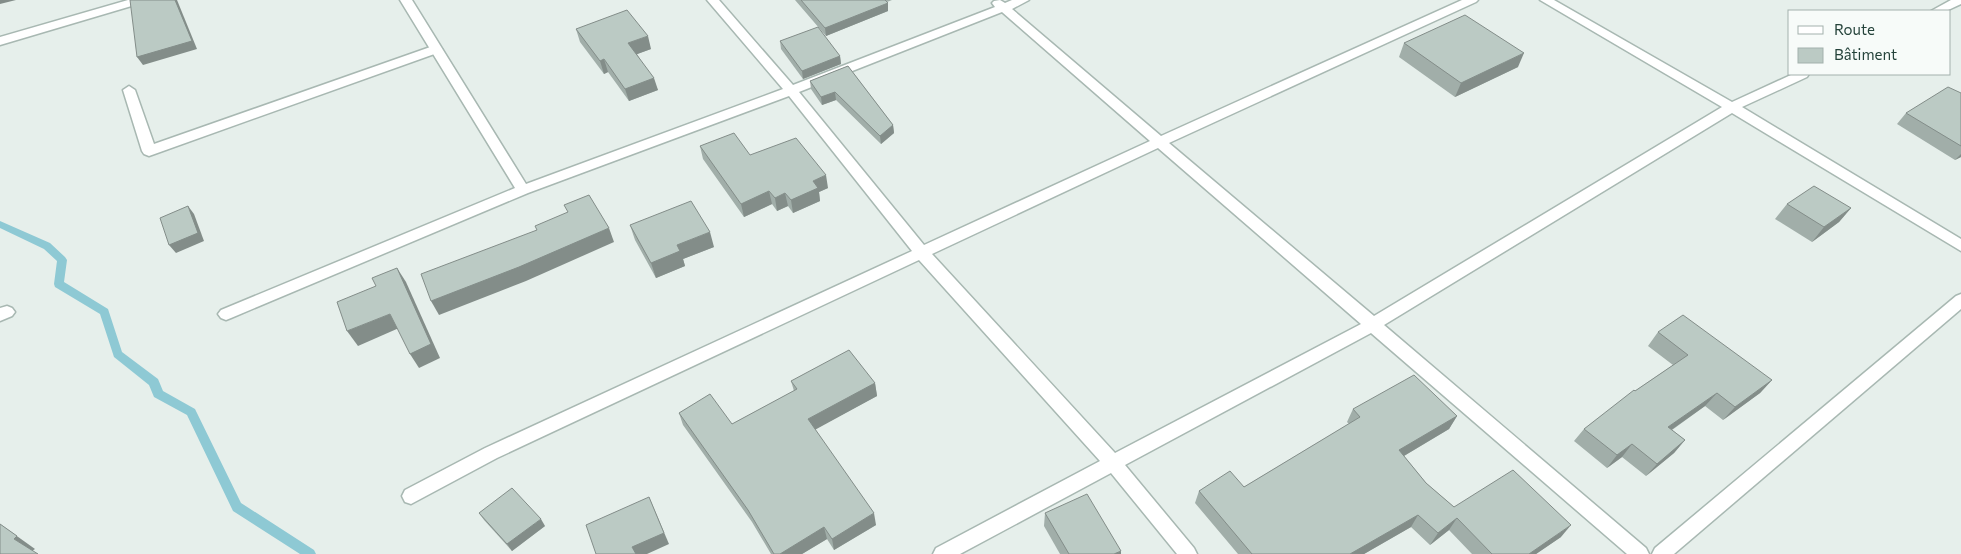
<svg xmlns="http://www.w3.org/2000/svg" width="1961" height="554" font-family="Commissioner,sans-serif">
	<style>
		.lines { fill: none; stroke-linecap: round; stroke-linejoin: round }
		.stream { fill: #8ec9d4; fill-rule: evenodd }
		.lane-casing { stroke: #a8b8b2; stroke-width: 3 }
		.street-casing { stroke: #a8b8b2; stroke-width: 3 }
		.lane { fill: #fff; fill-rule: evenodd }
		.street { fill: #fff; fill-rule: evenodd }
		.wall { fill: #a1aea9 }
		.shaded-wall { fill: #838d89 }
		.building { fill: #bbcac4; stroke: #838d89 }
	</style>
	<rect width="100%" height="100%" fill="#e6efeb"/>
	<g class="lines">
		<polygon class="stream" points="0,221 50,243 65,257 67,260 64,282 108,309 122,352 158,379 163,391 195,409 241,503 314,550 316,554 300,554 233,511 187,415 154,397 149,385 114,357 100,314 55,287 54,284 57,261 44,249 0,228"/>
		<g class="lane-casing">
			<polygon id="lane" points="436,45 442,49 440,52 149,156 144,154 142,151 123,90 129,86 135,90 154,144"/>
		</g>
		<g class="street-casing">
			<g id="street">
				<polygon points="128,0 147,0 145,2 0,45 0,37"/>
				<path d="M400,0H412L526,184L783,89L707,0H719L793,85L995,7L992,3L994,1L1000,0L1005,3L1012,0H1029L1012,9L1161,136L1462,0H1478L1476,2L1169,143L1374,316L1722,107L1540,0H1554L1732,102L1793,74H1809L1807,77L1742,107L1961,239V251L1732,113L1384,325L1646,548L1649,554H1627L1371,333L1125,465L1194,548L1197,554H1177L1111,473L960,554H933L936,548L1100,461L919,260L497,458L411,504L405,502L402,496L405,490L485,448L912,251L789,96L528,193L231,318L226,320L221,318L218,314L221,310L515,188ZM1002,12L1150,141L924,245L799,92ZM1158,148L1361,324L1115,453L932,254Z"/>
				<polygon points="1951,0 1961,0 1961,4 1946,11 1931,11"/>
				<polygon points="1961,294 1961,309 1674,554 1652,554 1655,548 1956,296"/>
				<polygon points="7,306 12,308 15,312 12,316 0,321 0,308"/>
			</g>
		</g>
		<use href="#lane" class="lane"/>
		<use href="#street" class="street"/>
	</g>
	<g class="wall">
		<polygon points="795,0 892,0 887,2 888,3 888,11 826,36"/>
		<polygon points="576,29 651,49 637,54 658,90 629,101 608,72 604,74 580,42"/>
		<polygon points="780,41 840,56 841,64 803,79 781,49"/>
		<polygon points="1404,43 1518,67 1455,97 1399,57"/>
		<polygon points="848,66 893,125 894,133 881,144 836,100 822,105 811,89 810,81"/>
		<polygon points="1961,93 1961,157 1955,160 1897,124 1906,113"/>
		<polygon points="700,146 750,155 828,188 819,192 820,201 793,213 788,206 777,211 772,204 744,217 703,159"/>
		<polygon points="1787,204 1851,208 1839,222 1812,242 1775,219"/>
		<polygon points="630,225 714,247 683,259 685,266 656,278 635,240"/>
		<polygon points="1658,332 1772,380 1760,393 1723,420 1705,406 1672,430 1685,440 1674,453 1646,476 1622,457 1607,468 1574,441 1584,429 1635,391 1673,365 1648,346"/>
		<polygon points="791,381 875,383 877,396 815,429 876,525 834,550 827,539 802,554 771,554 752,522 683,425 679,413 732,424 794,391"/>
		<polygon points="1353,409 1457,416 1449,429 1404,456 1426,483 1454,507 1561,537 1536,554 1472,554 1449,530 1430,545 1411,527 1364,554 1238,554 1195,503 1199,491 1244,487 1349,424 1347,422"/>
		<polygon points="479,513 545,526 512,551 484,520"/>
		<polygon points="1045,513 1121,554 1060,554 1044,526"/>
	</g>
	<g class="shaded-wall">
		<polygon points="0,0 16,0 0,4"/>
		<polygon points="175,0 177,0 197,49 143,65 137,57"/>
		<polygon points="888,3 888,11 826,36 825,28"/>
		<polygon points="648,36 651,49 632,56 628,43"/>
		<polygon points="1524,53 1518,67 1455,97 1461,83"/>
		<polygon points="840,56 841,64 803,79 802,71"/>
		<polygon points="604,59 608,72 604,74 600,61"/>
		<polygon points="654,78 658,90 629,101 625,89"/>
		<polygon points="835,92 836,100 822,105 821,97"/>
		<polygon points="893,125 894,133 881,144 880,136"/>
		<polygon points="1961,154 1961,157 1955,160"/>
		<polygon points="826,175 828,188 819,192 820,201 793,213 791,200 813,181"/>
		<polygon points="769,191 772,204 744,217 741,204"/>
		<polygon points="785,193 788,206 777,211 775,198"/>
		<polygon points="188,206 194,214 204,241 176,253 169,245"/>
		<polygon points="1851,208 1839,222 1812,242 1824,227"/>
		<polygon points="609,228 614,242 526,281 439,315 431,301"/>
		<polygon points="710,232 714,247 683,259 685,266 656,278 651,263 677,245"/>
		<polygon points="397,268 406,282 440,358 419,368 410,354"/>
		<polygon points="390,314 399,328 358,346 347,331"/>
		<polygon points="1772,380 1760,393 1723,420 1735,407"/>
		<polygon points="875,383 877,396 811,432 808,419"/>
		<polygon points="1717,393 1705,406 1657,440 1668,427"/>
		<polygon points="1457,416 1449,429 1392,463 1399,450"/>
		<polygon points="1685,440 1674,453 1646,476 1657,464"/>
		<polygon points="1632,444 1622,457 1607,468 1617,455"/>
		<polygon points="649,497 669,544 647,554 635,554 632,547"/>
		<polygon points="874,513 876,525 834,550 832,539"/>
		<polygon points="1418,515 1411,527 1364,554 1350,554"/>
		<polygon points="1457,518 1449,530 1430,545 1438,533"/>
		<polygon points="541,519 545,526 512,551 507,544"/>
		<polygon points="0,524 35,549 32,551 14,539"/>
		<polygon points="1571,525 1561,537 1536,554 1529,554"/>
		<polygon points="824,527 827,539 802,554 780,554"/>
		<polygon points="1121,551 1121,554 1114,554"/>
	</g>
	<g class="building">
		<polygon points="130,0 175,0 192,41 137,57"/>
		<polygon points="801,0 885,0 888,3 825,28"/>
		<polygon points="627,10 648,36 628,43 654,78 625,89 604,59 600,61 576,29"/>
		<polygon points="1465,15 1524,53 1461,83 1404,43"/>
		<polygon points="818,27 840,56 802,71 780,41"/>
		<polygon points="848,66 893,125 880,136 835,92 821,97 810,81"/>
		<polygon points="1948,87 1961,93 1961,146 1906,113"/>
		<polygon points="734,133 750,155 796,138 826,175 813,181 818,188 791,200 785,193 775,198 769,191 741,204 700,146"/>
		<polygon points="1814,186 1851,208 1824,227 1787,204"/>
		<polygon points="589,195 609,228 519,267 431,301 421,274 537,230 535,226 568,212 564,205"/>
		<polygon points="691,201 710,232 677,245 680,251 651,263 630,225"/>
		<polygon points="188,206 198,233 169,245 160,218"/>
		<polygon points="397,268 431,344 410,354 390,314 347,331 337,302 376,286 372,278"/>
		<polygon points="1683,315 1772,380 1735,407 1717,393 1668,427 1685,440 1657,464 1632,444 1617,455 1584,429 1634,390 1635,391 1688,355 1658,332"/>
		<polygon points="849,350 875,383 808,419 874,513 832,539 824,527 780,554 774,554 748,510 679,413 710,394 732,424 797,389 791,381"/>
		<polygon points="1414,375 1457,416 1399,450 1426,483 1454,507 1513,470 1571,525 1529,554 1492,554 1457,518 1438,533 1418,515 1350,554 1252,554 1199,491 1230,471 1244,487 1360,417 1353,409"/>
		<polygon points="512,488 541,519 507,544 479,513"/>
		<polygon points="1087,494 1121,551 1114,554 1069,554 1045,513"/>
		<polygon points="649,497 664,533 632,547 636,554 596,554 586,525"/>
		<polygon points="0,524 17,536 14,539 38,554 0,554"/>
	</g>
	<rect x="1788" y="10" width="162" height="65" fill="#f7fbf9" stroke="#a3b1ad"/>
	<rect x="1798" y="26" width="25" height="8" fill="#ffffff" stroke="#a3b1ad"/>
	<text x="1834" y="35" font-size="15" fill="#24423a">Route</text>
	<rect x="1798" y="48" width="25" height="15" fill="#bbcac4" stroke="#a3b1ad"/>
	<text x="1834" y="60" font-size="15" fill="#24423a">Bâtiment</text>
</svg>
